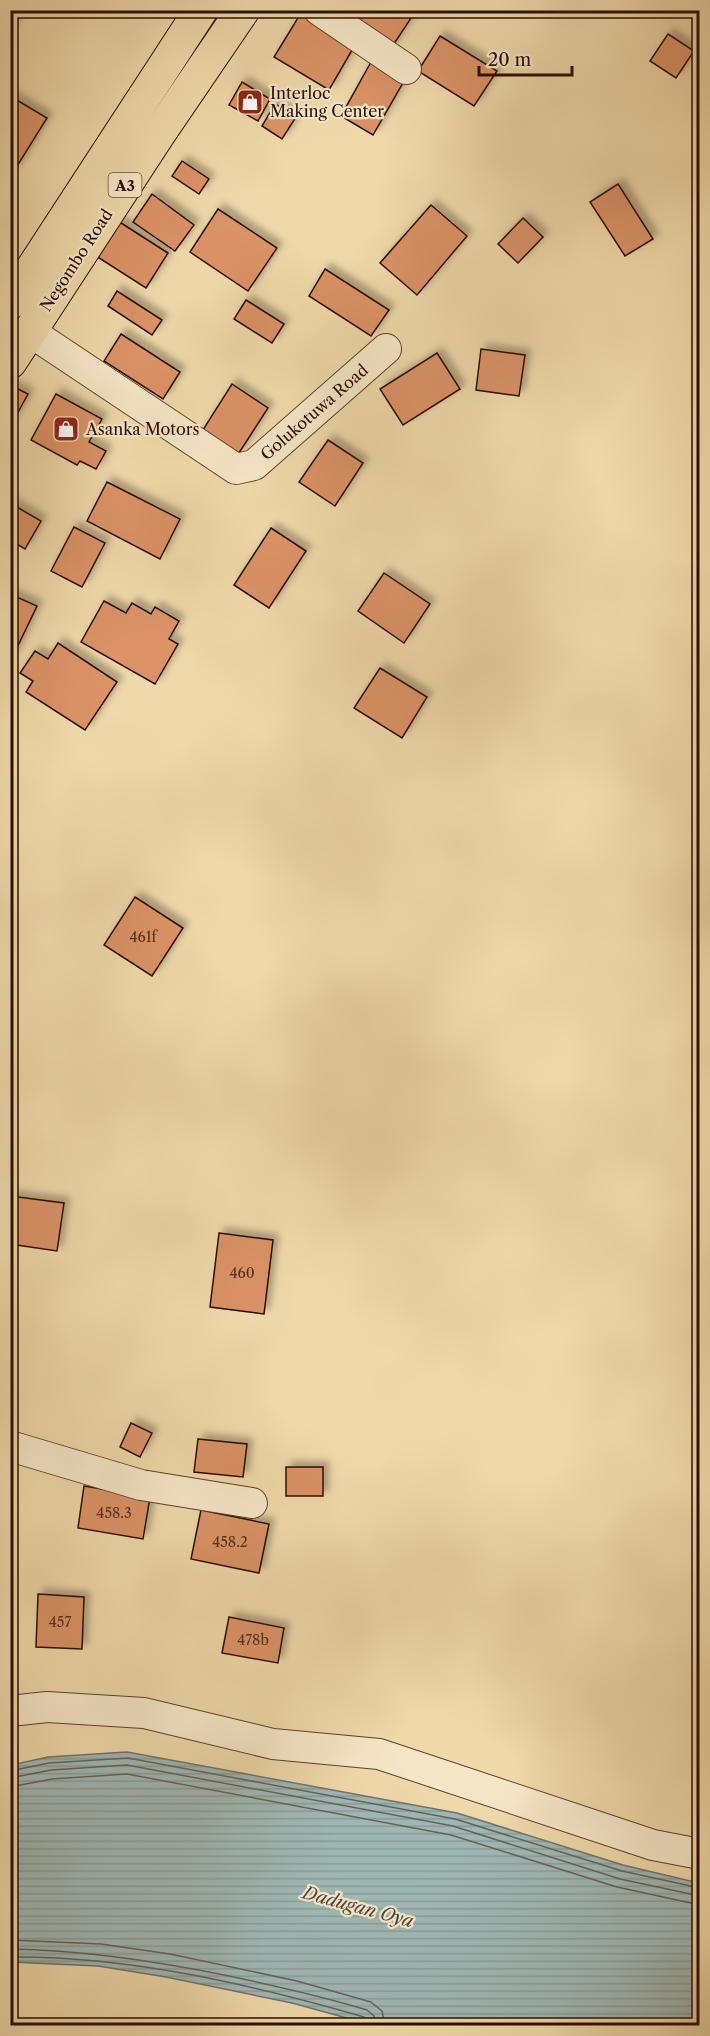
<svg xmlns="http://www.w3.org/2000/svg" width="710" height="2036" font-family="'Libre Caslon Text',serif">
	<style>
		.water { fill: url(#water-rules); stroke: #71736c; stroke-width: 1.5 }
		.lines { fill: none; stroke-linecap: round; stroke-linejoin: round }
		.shore { stroke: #66625a; stroke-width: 1.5 }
		.building { fill: #da9266; stroke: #2c0c00; stroke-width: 1.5; filter: url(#shadow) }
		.street-casing { stroke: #5d3f2a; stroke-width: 32 }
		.highway-casing { stroke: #2c0c00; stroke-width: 35 }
		.street { stroke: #f5e6c7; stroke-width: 30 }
		.highway { stroke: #efd8a9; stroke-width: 33 }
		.labels { text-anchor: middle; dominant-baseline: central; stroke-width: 4.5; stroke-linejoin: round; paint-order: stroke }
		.number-label { font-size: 14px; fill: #582e1a }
		.shield { fill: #f5e6c7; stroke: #684d3c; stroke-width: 1.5 }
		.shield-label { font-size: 15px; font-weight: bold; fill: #2c0c00 }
		.poi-label { font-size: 16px; fill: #2c0c00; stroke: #f5e6c7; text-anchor: start }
		.street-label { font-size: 16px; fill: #2c0c00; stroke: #f5e6c7 }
		.water-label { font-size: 18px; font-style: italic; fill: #54483f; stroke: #f5e6c7 }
	</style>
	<defs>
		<pattern id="water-rules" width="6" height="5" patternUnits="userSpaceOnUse" patternTransform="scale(1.5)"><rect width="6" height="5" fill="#9fb7b4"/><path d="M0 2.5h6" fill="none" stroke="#899c99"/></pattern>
		<filter id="shadow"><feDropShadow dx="5.5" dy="-5.5" stdDeviation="3" flood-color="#0004"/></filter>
	</defs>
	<rect width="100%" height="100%" fill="#efd8a9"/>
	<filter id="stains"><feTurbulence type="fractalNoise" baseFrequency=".00333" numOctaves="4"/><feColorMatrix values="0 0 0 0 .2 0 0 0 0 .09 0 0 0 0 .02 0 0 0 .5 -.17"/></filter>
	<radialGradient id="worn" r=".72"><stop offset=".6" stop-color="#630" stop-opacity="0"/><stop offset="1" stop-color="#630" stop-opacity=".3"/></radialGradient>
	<polygon class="water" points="127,1752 457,1813 623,1865 699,1883 699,2025 372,2025 292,2003 166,1977 98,1966 11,1962 11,1765 48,1757"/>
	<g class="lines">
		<g class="shore">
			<polyline points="10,1771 49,1763 128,1758 455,1819 622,1871 700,1888"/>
			<polyline points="10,1778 51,1770 127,1765 453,1826 620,1879 700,1896"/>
			<polyline points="10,1787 52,1779 127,1774 451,1835 617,1887 700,1905"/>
			<polyline points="10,1940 101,1944 170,1954 297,1981 371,2002 382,2011 385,2026"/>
			<path d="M10,1949C85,1950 156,1961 229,1976C276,1986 322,1996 367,2010L374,2016L376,2026"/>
			<path d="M10,1957C130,1956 249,1984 364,2017L368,2020V2026"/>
		</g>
	</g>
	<g class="building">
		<polygon points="10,10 23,10 10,31"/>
		<polygon points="331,10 406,10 413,15 390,50"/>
		<polygon points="301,13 355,45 329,90 274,57"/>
		<polygon points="668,34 694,51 676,78 650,61"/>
		<polygon points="440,36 497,71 474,106 418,71"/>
		<polygon points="371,62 404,81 373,135 341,116"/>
		<polygon points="242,82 270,99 258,121 229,105"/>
		<polygon points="10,96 47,118 14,171 10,169"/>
		<polygon points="275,104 296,117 282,139 262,126"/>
		<polygon points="182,161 209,179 199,194 172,176"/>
		<polygon points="618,184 653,239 625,256 590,202"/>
		<polygon points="152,194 194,225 175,251 133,222"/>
		<polygon points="431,205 467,236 417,295 380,263"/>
		<polygon points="218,209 277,248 248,291 190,252"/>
		<polygon points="523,218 543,237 518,263 498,244"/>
		<polygon points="118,221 168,253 146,288 96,256"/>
		<polygon points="325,269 389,310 371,336 309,296"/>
		<polygon points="117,291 162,320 152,335 108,306"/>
		<polygon points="246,300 284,324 272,343 234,319"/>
		<polygon points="121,334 180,372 163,399 104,361"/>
		<polygon points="481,349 525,355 519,396 476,390"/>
		<polygon points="437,353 460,389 403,425 380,389"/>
		<polygon points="232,384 268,408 237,456 201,433"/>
		<polygon points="10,385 28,394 12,423 10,422"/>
		<polygon points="56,394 102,419 89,442 106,451 96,469 80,461 77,465 31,440"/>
		<polygon points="328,440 363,463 335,506 299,482"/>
		<polygon points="107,482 180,519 160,559 87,521"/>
		<polygon points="10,503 41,521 25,549 10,540"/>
		<polygon points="74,527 105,543 82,587 51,571"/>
		<polygon points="271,528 306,551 269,608 234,585"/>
		<polygon points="384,573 430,604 404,643 358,611"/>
		<polygon points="10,594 37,606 12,658 10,658"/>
		<polygon points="104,601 126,613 132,603 151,614 155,607 179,621 169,639 178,644 155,684 81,642"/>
		<polygon points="58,643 117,682 85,730 26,692 33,681 20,673 35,651 48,659"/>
		<polygon points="380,668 427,697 402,738 354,708"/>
		<polygon points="135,897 183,928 152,976 104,945"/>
		<polygon points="10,1196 64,1203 57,1251 10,1244"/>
		<polygon points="219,1233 273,1240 264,1314 210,1307"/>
		<polygon points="131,1423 152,1433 140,1457 120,1447"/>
		<polygon points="198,1439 247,1444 243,1477 194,1472"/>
		<rect x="286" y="1467" width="37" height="29"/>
		<polygon points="84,1486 150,1497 143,1539 78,1528"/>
		<polygon points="201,1510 269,1524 259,1573 191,1559"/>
		<polygon points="38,1594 84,1597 82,1649 36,1647"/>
		<polygon points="229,1617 284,1628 278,1663 222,1653"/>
	</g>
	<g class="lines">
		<g class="street-casing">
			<g id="street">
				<polyline points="319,10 406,69"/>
				<polyline points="29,331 236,469 254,465 386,349"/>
				<polyline points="10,1446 141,1485 252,1503"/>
				<polyline points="10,1711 47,1707 144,1713 273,1744 379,1754 653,1845 700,1854"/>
			</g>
		</g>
		<g class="highway-casing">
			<g id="highway">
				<polyline points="10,303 201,10"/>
				<polyline points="10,362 158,135 243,10"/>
			</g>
		</g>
		<use href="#street" class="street"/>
		<use href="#highway" class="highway"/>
	</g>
	<defs>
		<g id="shop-square" transform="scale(1.35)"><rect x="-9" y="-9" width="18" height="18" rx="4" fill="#8f2418" stroke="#f5e6c7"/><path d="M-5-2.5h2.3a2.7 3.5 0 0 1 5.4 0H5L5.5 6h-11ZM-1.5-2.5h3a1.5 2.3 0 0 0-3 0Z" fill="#fff"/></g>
	</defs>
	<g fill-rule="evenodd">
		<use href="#shop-square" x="250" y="102"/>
		<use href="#shop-square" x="66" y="429"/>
	</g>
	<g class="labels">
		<g class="number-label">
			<text x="143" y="937">461f</text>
			<text x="242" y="1273">460</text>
			<text x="114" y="1513">458.3</text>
			<text x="230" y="1542">458.2</text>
			<text x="60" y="1622">457</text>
			<text x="253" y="1640">478b</text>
		</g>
		<rect class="shield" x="108.5" y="173" width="33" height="24" rx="4.5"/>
		<g class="shield-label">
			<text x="125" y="185">A3</text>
		</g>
		<g class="poi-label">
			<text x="270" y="93">Interloc<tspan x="270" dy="18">Making Center</tspan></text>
			<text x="86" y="429">Asanka Motors</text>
		</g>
		<g class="street-label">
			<text transform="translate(76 260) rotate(-57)">Negombo Road</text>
			<text transform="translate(314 412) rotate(-41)">Golukotuwa Road</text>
		</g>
		<g class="water-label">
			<text transform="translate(358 1907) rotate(15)">Dadugan Oya</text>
		</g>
	</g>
	<rect width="710" height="2036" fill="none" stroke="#efd8a9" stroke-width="36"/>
	<rect x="12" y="12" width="686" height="2012" fill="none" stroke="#2c0c00" stroke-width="3"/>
	<rect x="18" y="18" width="674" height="2000" fill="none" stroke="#2c0c00" stroke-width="1.5"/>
	<path d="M479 66v9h93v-9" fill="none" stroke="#2c0c00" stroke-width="3"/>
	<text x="488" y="66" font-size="18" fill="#2c0c00" stroke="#f5e6c7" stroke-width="4.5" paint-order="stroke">20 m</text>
	<rect width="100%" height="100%" filter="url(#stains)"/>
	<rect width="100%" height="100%" fill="url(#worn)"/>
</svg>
